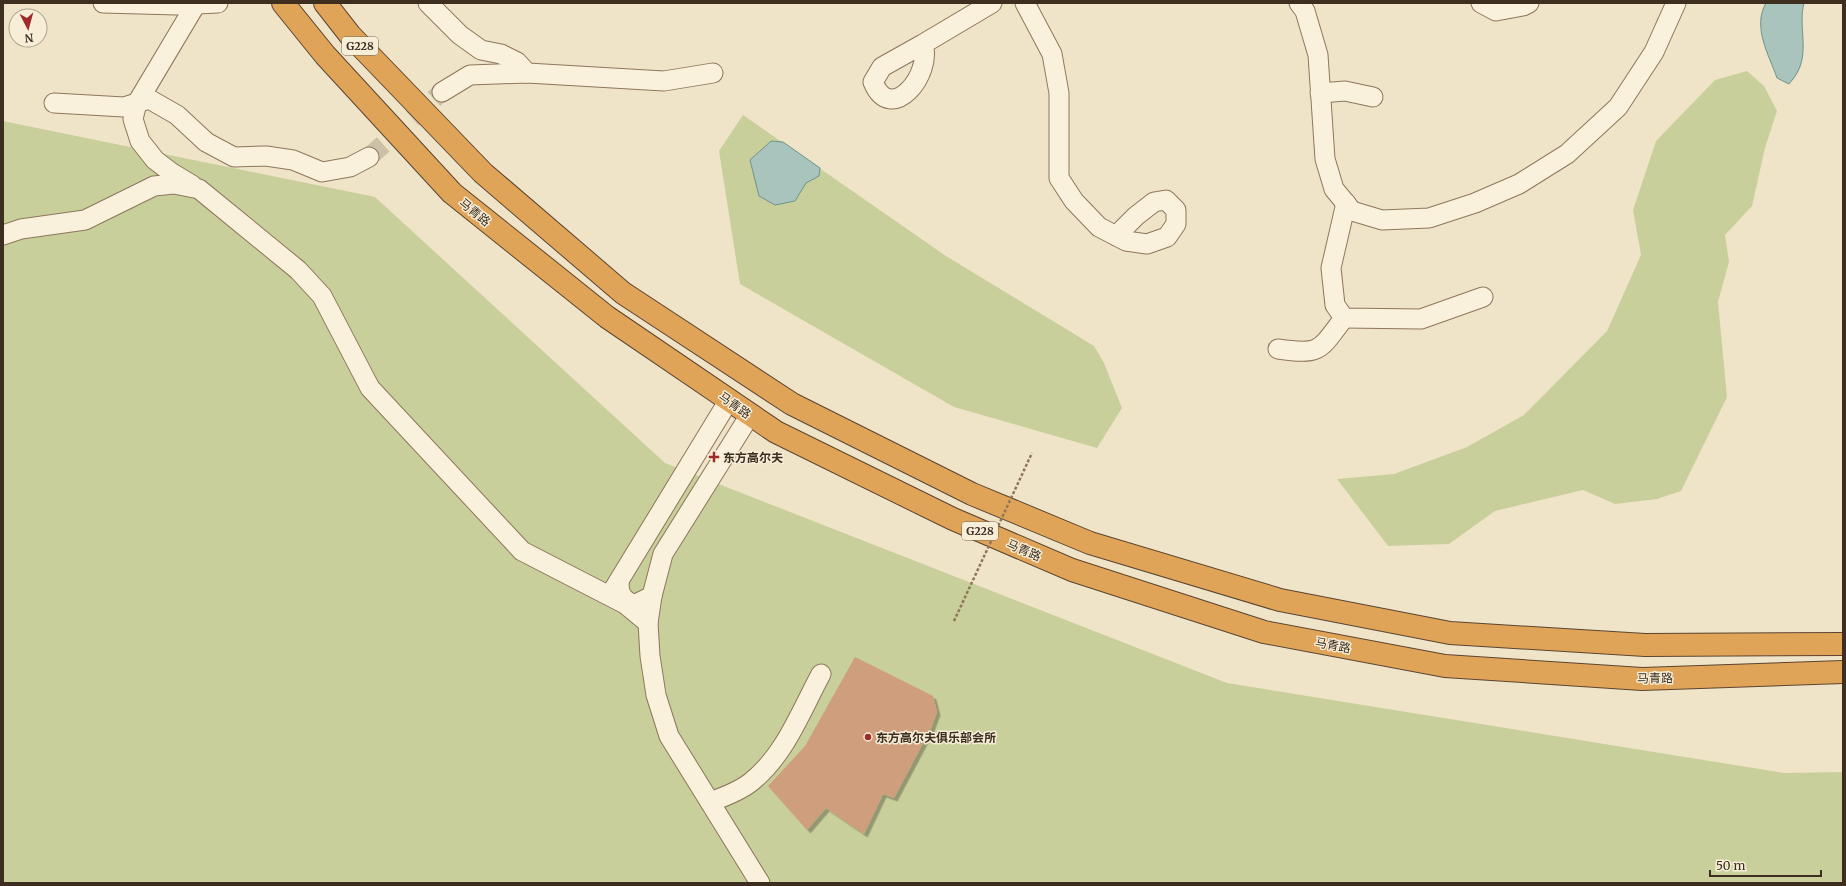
<svg xmlns="http://www.w3.org/2000/svg" width="1846" height="886" font-family="Merriweather,'Noto Sans SC',serif">
	<style>
		.green { fill: #c9cf9b }
		.water { fill: #a9c4bc; stroke: #6f938a }
		.building { fill: #cf9f7d; filter: url(#shadow) }
		.lines { fill: none; stroke-linecap: round; stroke-linejoin: round }
		.minor-tunnel { stroke: #ccc0a6; stroke-width: 19; stroke-dasharray: 19 10; stroke-linecap: butt }
		.minor-casing { stroke: #8d765c; stroke-width: 21 }
		.highway-casing { stroke: #5b4430; stroke-width: 24 }
		.minor { stroke: #faf1dc; stroke-width: 19 }
		.highway { stroke: #e0a458; stroke-width: 22 }
		.path-bridge { stroke: #8d765c; stroke-width: 2.5; stroke-dasharray: 3 2; stroke-linecap: butt }
		.poi-dot { fill: #9e2a2b; stroke: #f7eed8; stroke-width: 1.5 }
		.labels { text-anchor: middle; dominant-baseline: central; stroke-width: 3; stroke-linejoin: round; paint-order: stroke }
		.shield { fill: #f7eed8; stroke: #756857; stroke-width: 1 }
		.shield-label { font-size: 11px; font-weight: bold; fill: #3d2e20 }
		.street-label { font-size: 12px; fill: #3d2e20; stroke: #f7eed8 }
		.poi-label { font-size: 12px; font-weight: bold; fill: #3d2e20; stroke: #f7eed8; text-anchor: start }
	</style>
	<defs>
		<filter id="shadow"><feDropShadow dx="3.5" dy="3.5" stdDeviation="0" flood-color="#0004"/></filter>
	</defs>
	<rect width="100%" height="100%" fill="#f0e4c8"/>
	<g class="green">
		<polygon points="1747,71 1764,86 1777,111 1765,148 1752,206 1725,235 1729,262 1718,302 1727,397 1681,491 1657,499 1615,504 1583,490 1495,511 1449,544 1388,546 1337,479 1394,474 1467,447 1524,415 1607,331 1641,255 1633,210 1656,141 1715,80"/>
		<polygon points="743,115 946,256 1094,346 1104,363 1122,408 1097,448 954,407 740,284 719,151"/>
		<polygon points="3,121 375,197 665,463 1227,683 1784,773 1843,772 1843,883 3,883"/>
	</g>
	<g class="water">
		<path d="M1766,3H1804C1798,25 1809,50 1798,71C1796,76 1792,80 1789,84L1777,78C1769,55 1752,27 1766,3Z"/>
		<polygon points="771,141 783,142 820,168 819,176 806,183 795,201 775,205 759,196 750,160"/>
	</g>
	<polygon class="building" points="855,657 933,696 937,712 931,728 894,798 883,794 864,834 826,808 807,830 768,786 805,746"/>
	<g class="lines">
		<polyline class="minor-tunnel" points="369,157 444,90"/>
		<g class="minor-casing">
			<g id="minor">
				<polyline points="103,3 177,5 218,3"/>
				<polyline points="428,3 460,35 481,50 501,54 517,62 527,73"/>
				<polyline points="1025,3 1052,54 1059,93 1059,178 1074,201 1099,227 1126,241 1147,244 1167,237 1176,224 1176,210 1166,200 1154,202 1136,216 1116,236"/>
				<polyline points="1299,3 1305,11 1318,55 1325,159 1334,189 1352,211 1382,220 1429,218 1475,203 1519,184 1567,154 1618,107 1654,52 1676,3"/>
				<polyline points="1481,3 1496,11 1523,6 1529,3"/>
				<path d="M923,44C933,74 891,126 873,82L882,67L923,44L992,3"/>
				<polyline points="442,92 470,75 527,73 664,81 713,73"/>
				<polyline points="1320,93 1345,91 1373,97"/>
				<polyline points="54,103 124,107 149,99 177,115 206,142 234,157 266,156 293,160 322,172 350,167 369,157"/>
				<polyline points="192,185 172,173 155,160 140,141 133,119 137,103 196,4"/>
				<polyline points="1346,203 1331,268 1335,305 1344,318 1421,319 1483,297"/>
				<polyline points="3,235 21,229 85,220 154,186 174,184 199,189 298,270 322,296 370,388 522,551 625,604 648,623"/>
				<path d="M1278,349C1321,355 1319,351 1344,318"/>
				<path d="M619,581C619,595 622,599 634,605L652,596L663,554L750,415"/>
				<polyline points="612,592 729,400"/>
				<polyline points="652,596 648,623 650,656 656,695 669,736 760,883"/>
				<path d="M710,802C724,797 740,791 751,782C785,755 801,711 821,674"/>
			</g>
		</g>
		<g class="highway-casing">
			<g id="highway">
				<polyline points="283,3 325,55 452,193 607,317 776,432 953,519 1072,570 1264,632 1445,666 1642,679 1843,672"/>
				<polyline points="325,3 350,35 483,173 623,293 792,404 972,494 1090,543 1280,600 1450,633 1645,645 1843,644"/>
			</g>
		</g>
		<use href="#minor" class="minor"/>
		<use href="#highway" class="highway"/>
		<polyline class="path-bridge" points="954,621 1032,453"/>
	</g>
	<g class="poi-dot">
		<path d="M712 451h4v4h4v4h-4v4h-4v-4h-4v-4h4z"/>
		<circle cx="868" cy="737" r="4"/>
	</g>
	<g class="labels">
		<g class="shield">
			<rect x="342" y="37" width="36" height="18" rx="3"/>
			<rect x="962" y="522" width="36" height="18" rx="3"/>
		</g>
		<g class="shield-label">
			<text x="360" y="46">G228</text>
			<text x="980" y="531">G228</text>
		</g>
		<g class="street-label">
			<text transform="translate(475 212) rotate(39)">马青路</text>
			<text transform="translate(735 405) rotate(35)">马青路</text>
			<text transform="translate(1024 550) rotate(23)">马青路</text>
			<text transform="translate(1333 645) rotate(11)">马青路</text>
			<text transform="translate(1655 678) rotate(-1)">马青路</text>
		</g>
		<g class="poi-label">
			<text x="723" y="457">东方高尔夫</text>
			<text x="876" y="737">东方高尔夫俱乐部会所</text>
		</g>
	</g>
	<rect width="1846" height="886" fill="none" stroke="#3d2e20" stroke-width="8"/>
	<g transform="translate(28 28) rotate(174)"><circle r="19" fill="#f7eed8" stroke="#ada18e"/>
	<path d="M0-3L7 15L0 10L-7 15Z" fill="#9e2a2b"/>
	<text y="-6" font-size="11" font-weight="bold" text-anchor="middle" fill="#3d2e20">N</text>
	</g>
	<path d="M1710 870v6h111v-6" fill="none" stroke="#3d2e20" stroke-width="2"/>
	<text x="1716" y="870" font-size="12" fill="#3d2e20" stroke="#f7eed8" stroke-width="3" paint-order="stroke">50 m</text>
</svg>
